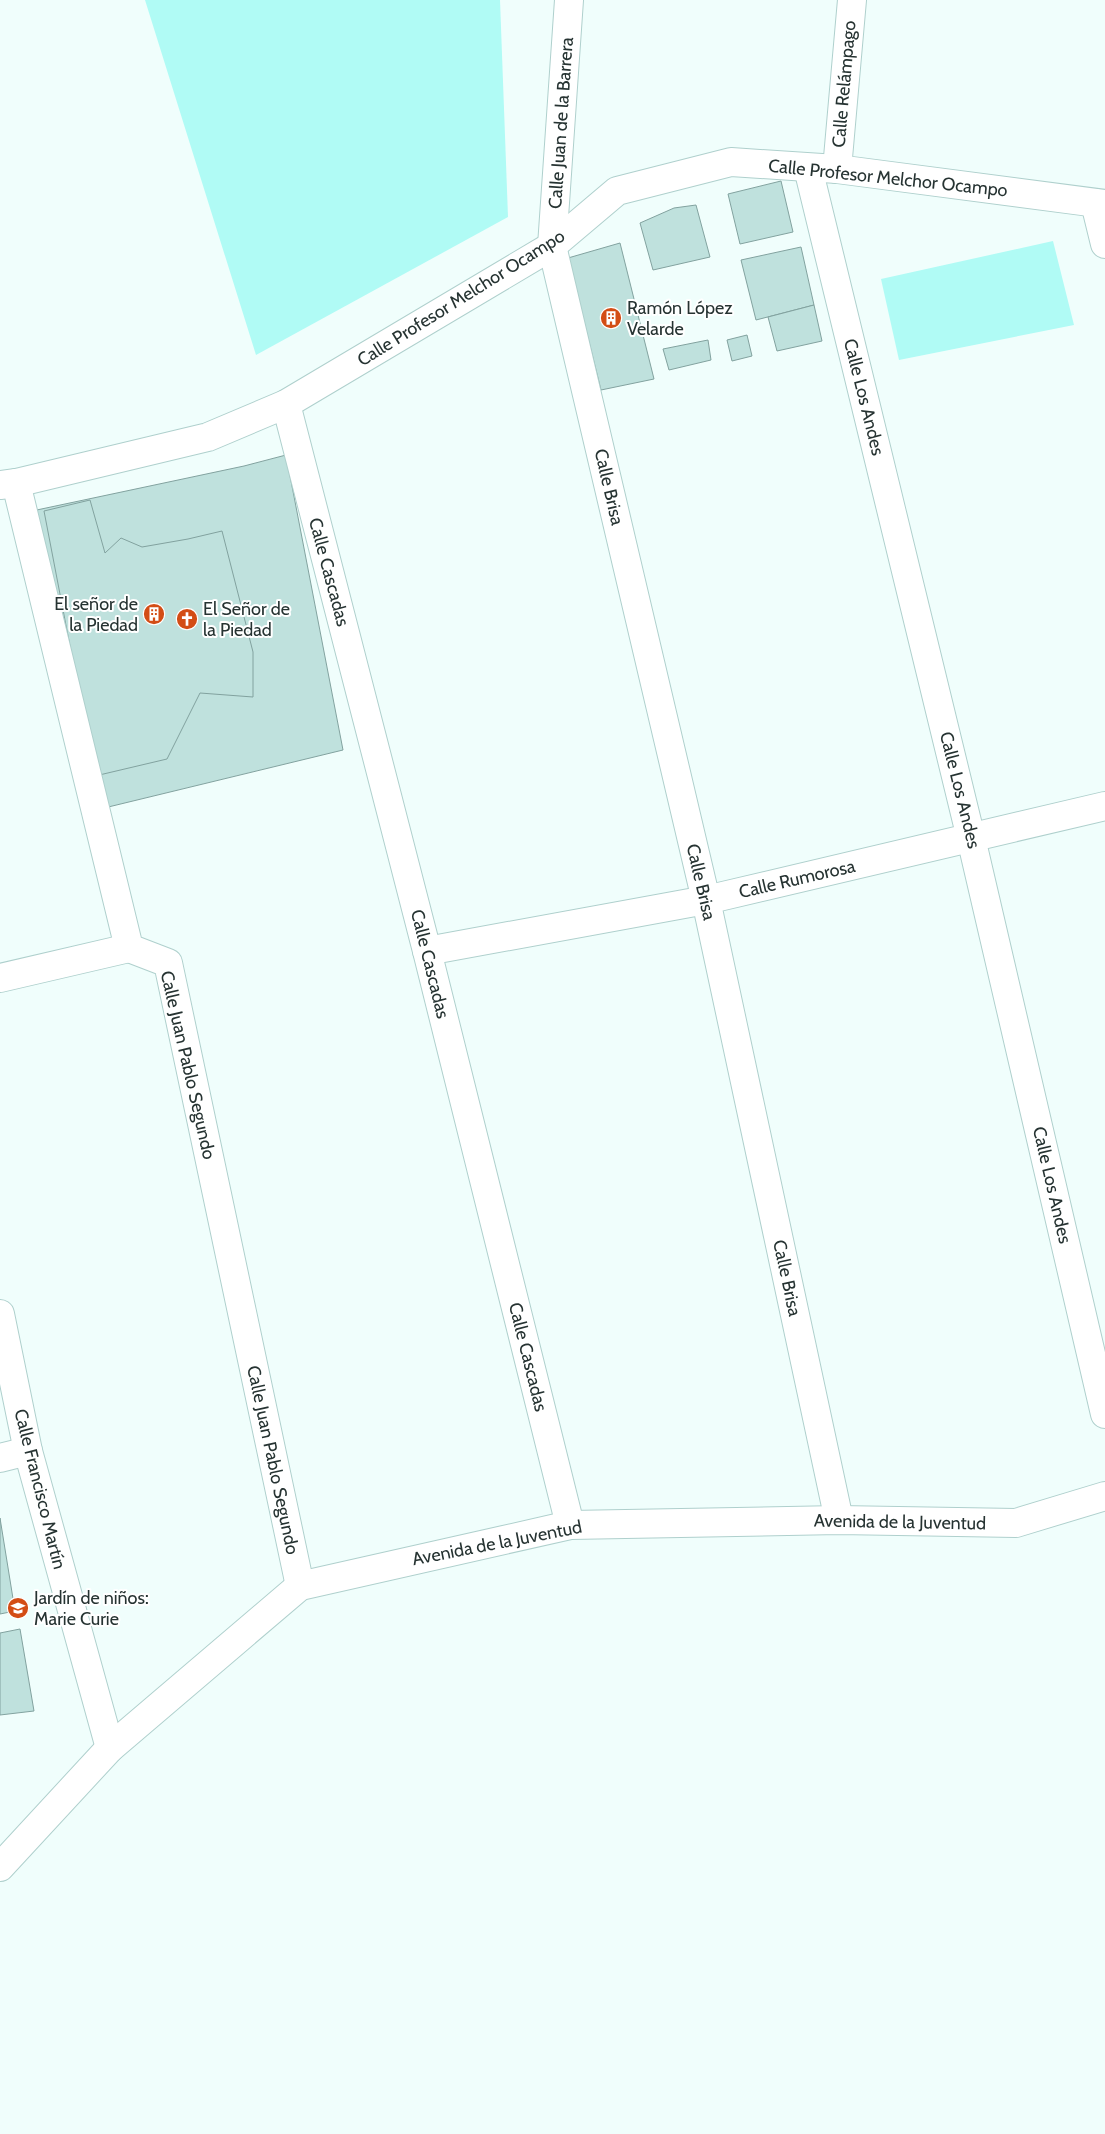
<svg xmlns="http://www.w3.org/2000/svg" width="1105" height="2134" font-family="Cabin,sans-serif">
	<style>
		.green { fill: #b0fbf5 }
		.building { fill: #bfe1dd; stroke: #82a29f }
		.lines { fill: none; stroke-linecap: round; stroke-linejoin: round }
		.minor-casing { stroke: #afd0cd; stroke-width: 30 }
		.minor { stroke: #fff; stroke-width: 28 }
		.labels { text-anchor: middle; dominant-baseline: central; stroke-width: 4; stroke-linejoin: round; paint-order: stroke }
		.street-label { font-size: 18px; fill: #263332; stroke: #fff }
		.poi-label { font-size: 18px; fill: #263332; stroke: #fff; text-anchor: start }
	</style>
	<rect width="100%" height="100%" fill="#f0fefc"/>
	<g class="green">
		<polygon points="145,0 500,0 508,217 256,355"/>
		<polygon points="1053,241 1074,325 899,360 881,279"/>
	</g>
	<g class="building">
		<polygon points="781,181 793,232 740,244 728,194"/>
		<polygon points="696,205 710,257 653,270 640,223 674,208"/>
		<polygon points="620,243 654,379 601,390 568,258"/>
		<polygon points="801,247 814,305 756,320 741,260"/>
		<polygon points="814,305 822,341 777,351 768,317"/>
		<polygon points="747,335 752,356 732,361 727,340"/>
		<polygon points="708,340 711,360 669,370 663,349"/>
		<polygon points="286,455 343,750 100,809 32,511 244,466"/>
		<polygon points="90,500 105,553 121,538 142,547 188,539 222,531 253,652 253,697 200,693 167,759 95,776 44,511"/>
		<polygon points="0,1518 15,1611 0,1614"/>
		<polygon points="20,1629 34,1711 0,1715 0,1633"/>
	</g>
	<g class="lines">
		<g class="minor-casing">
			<g id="minor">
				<polyline points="569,0 552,246 706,900 839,1520"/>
				<polyline points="808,168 971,838 1105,1414"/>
				<polyline points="837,169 852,0"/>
				<polyline points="1095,203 1105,244"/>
				<polyline points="286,404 427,951 570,1525"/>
				<polyline points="16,483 129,948 168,963 300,1586"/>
				<polyline points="0,485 16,483 208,437 286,404 552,246 617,191 731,162 837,169 1105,204"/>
				<polyline points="427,951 706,900 1105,806"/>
				<polyline points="0,978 129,948"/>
				<polyline points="0,1314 28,1451 110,1748"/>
				<polyline points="0,1458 28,1451"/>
				<polyline points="0,1867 110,1748 300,1586 570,1525 839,1520 1016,1523 1105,1496"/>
			</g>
		</g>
		<use href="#minor" class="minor"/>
	</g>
	<defs>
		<g id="building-disc" transform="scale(1.125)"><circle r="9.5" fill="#d34d15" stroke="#fff"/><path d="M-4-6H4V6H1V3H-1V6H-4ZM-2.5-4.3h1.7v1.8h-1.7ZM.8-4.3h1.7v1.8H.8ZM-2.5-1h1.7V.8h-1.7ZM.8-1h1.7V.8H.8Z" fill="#fff"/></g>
		<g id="church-disc" transform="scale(1.125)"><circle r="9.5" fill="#d34d15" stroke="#fff"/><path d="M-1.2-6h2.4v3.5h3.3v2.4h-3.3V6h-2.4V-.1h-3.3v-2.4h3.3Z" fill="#fff"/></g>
		<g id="school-disc" transform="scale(1.125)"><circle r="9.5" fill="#d34d15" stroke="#fff"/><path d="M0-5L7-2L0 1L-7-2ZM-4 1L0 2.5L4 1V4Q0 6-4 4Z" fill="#fff"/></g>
	</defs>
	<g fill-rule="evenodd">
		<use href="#building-disc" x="611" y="318"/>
		<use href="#building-disc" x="154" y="614"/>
		<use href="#church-disc" x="187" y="619"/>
		<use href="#school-disc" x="18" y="1608"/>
	</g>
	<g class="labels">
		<g class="street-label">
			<text transform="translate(844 84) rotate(-85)">Calle Relámpago</text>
			<text transform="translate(561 123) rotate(-86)">Calle Juan de la Barrera</text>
			<text transform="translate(888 178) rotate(6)">Calle Profesor Melchor Ocampo</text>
			<text transform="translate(461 298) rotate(-32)">Calle Profesor Melchor Ocampo</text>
			<text transform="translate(864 397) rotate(76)">Calle Los Andes</text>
			<text transform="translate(609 487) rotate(77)">Calle Brisa</text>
			<text transform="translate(329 572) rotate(75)">Calle Cascadas</text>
			<text transform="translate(960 790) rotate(76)">Calle Los Andes</text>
			<text transform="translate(797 879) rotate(-13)">Calle Rumorosa</text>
			<text transform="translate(701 882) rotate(77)">Calle Brisa</text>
			<text transform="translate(430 964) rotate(76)">Calle Cascadas</text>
			<text transform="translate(188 1065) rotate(77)">Calle Juan Pablo Segundo</text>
			<text transform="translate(1052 1185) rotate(77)">Calle Los Andes</text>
			<text transform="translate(787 1278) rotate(78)">Calle Brisa</text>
			<text transform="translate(528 1357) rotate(76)">Calle Cascadas</text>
			<text transform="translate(273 1460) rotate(78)">Calle Juan Pablo Segundo</text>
			<text transform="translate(40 1489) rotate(76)">Calle Francisco Martín</text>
			<text transform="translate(900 1522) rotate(1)">Avenida de la Juventud</text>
			<text transform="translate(497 1543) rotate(-11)">Avenida de la Juventud</text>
		</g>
		<g class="poi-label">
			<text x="627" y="308">Ramón López<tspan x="627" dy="21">Velarde</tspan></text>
			<text x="138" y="604" text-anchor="end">El señor de<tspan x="138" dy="21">la Piedad</tspan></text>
			<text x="203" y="609">El Señor de<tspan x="203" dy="21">la Piedad</tspan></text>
			<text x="34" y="1598">Jardín de niños:<tspan x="34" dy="21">Marie Curie</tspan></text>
		</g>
	</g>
</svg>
